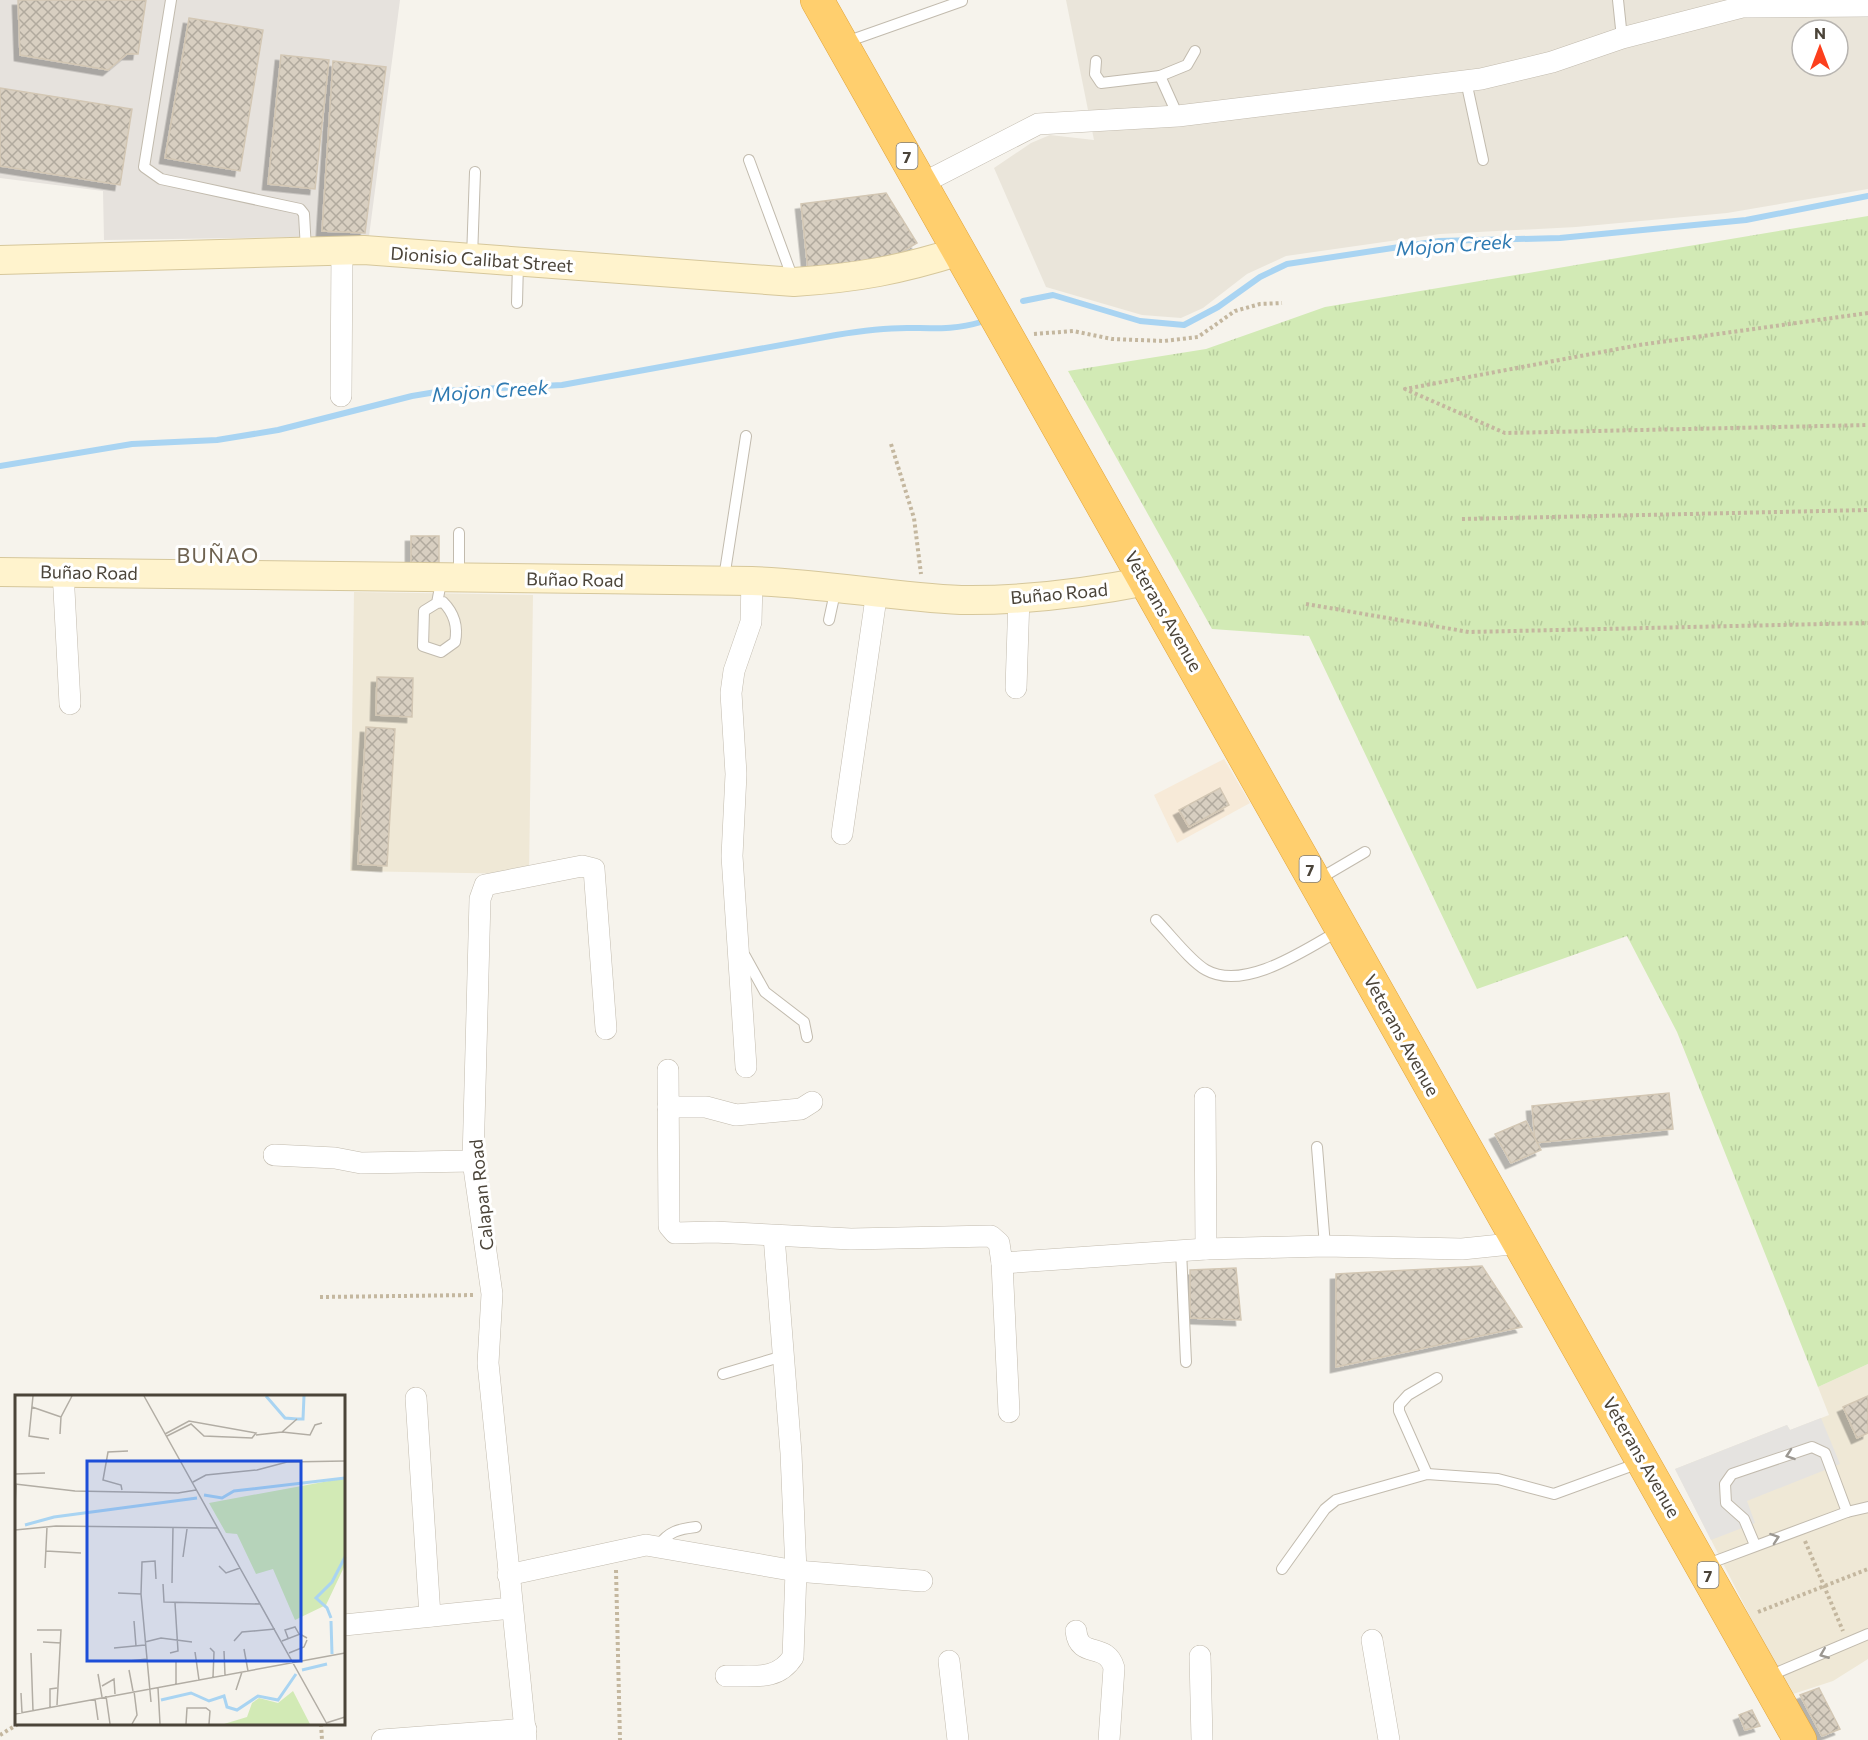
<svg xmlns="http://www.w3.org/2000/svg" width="1868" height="1740" font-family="Commissioner,sans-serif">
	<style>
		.residential { fill: #eae5da; fill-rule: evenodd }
		.commercial { fill: #f7ead8 }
		.industrial { fill: #e6e2dd }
		.education { fill: #efe8d6 }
		.grass { fill: url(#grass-tufts) }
		.parking { fill: #e5e3e0 }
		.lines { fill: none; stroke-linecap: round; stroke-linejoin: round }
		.stream { stroke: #a9d4f2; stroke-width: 6 }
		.building { fill: url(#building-cross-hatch); stroke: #d3c7b4; stroke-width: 1.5; filter: url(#shadow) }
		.lane-casing { stroke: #c2bbae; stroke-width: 12 }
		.street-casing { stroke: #c2bbae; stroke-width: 22 }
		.secondary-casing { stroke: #d6c79b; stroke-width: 30 }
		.highway-casing { stroke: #e0a43c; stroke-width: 34 }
		.path { stroke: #c4b79f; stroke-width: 4; stroke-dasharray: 3 3; stroke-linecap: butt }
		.lane { stroke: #fff; stroke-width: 10 }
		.street { stroke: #fff; stroke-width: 21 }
		.secondary { stroke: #fff3cd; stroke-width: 28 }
		.highway { stroke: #ffcf6e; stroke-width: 33 }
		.oneway { stroke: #9c9892 }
		.labels { text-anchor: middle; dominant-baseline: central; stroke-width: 6; stroke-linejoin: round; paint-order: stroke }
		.shield { fill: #fff; stroke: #817c74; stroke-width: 1.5 }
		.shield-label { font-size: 16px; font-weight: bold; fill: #4b4439 }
		.street-label { font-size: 18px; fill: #4b4439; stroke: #fff }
		.water-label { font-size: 20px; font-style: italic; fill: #2e7ab2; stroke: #fff }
		.quarter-label { font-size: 21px; letter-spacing: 1.5px; fill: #6e6250; stroke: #fff }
		.inset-river { fill: none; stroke: #a9d4f2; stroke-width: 3 }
		.inset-road { fill: none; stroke: #b2ada4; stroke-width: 1.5 }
		.view { fill: #1d4ed8; fill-opacity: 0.15; stroke: #1d4ed8; stroke-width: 3 }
		.inset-edge { fill: none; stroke: #4b4439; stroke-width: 3 }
	</style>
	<defs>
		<pattern id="grass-tufts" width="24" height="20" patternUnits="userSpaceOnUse" patternTransform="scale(1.5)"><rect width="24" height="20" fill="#d2eab5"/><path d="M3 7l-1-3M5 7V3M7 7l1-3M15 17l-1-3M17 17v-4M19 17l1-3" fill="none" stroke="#b6ca9c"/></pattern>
		<pattern id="building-cross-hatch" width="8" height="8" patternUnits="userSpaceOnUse" patternTransform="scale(1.5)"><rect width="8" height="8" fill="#d8cfc1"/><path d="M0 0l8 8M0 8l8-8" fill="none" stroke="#b1aa9e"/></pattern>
		<filter id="shadow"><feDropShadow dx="-5.5" dy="5.5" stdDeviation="0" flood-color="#0004"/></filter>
	</defs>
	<rect width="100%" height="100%" fill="#f6f3ec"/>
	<path class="residential" d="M1066,0H1868V189L1727,213L1576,227L1440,234L1286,256L1247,274L1203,308L1181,318L1142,315L1046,287L994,168L1031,143L1050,135L1094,140ZM1802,30H1838V66H1802Z"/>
	<polygon class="commercial" points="1224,759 1250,803 1177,843 1154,795"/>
	<polygon class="industrial" points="0,0 400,0 369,236 104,240 103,191 0,178"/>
	<g class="education">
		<polygon points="354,592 533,595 529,874 350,871"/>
		<polygon points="1868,1364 1868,1659 1833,1681 1790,1695 1675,1469 1787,1425 1790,1430 1829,1415 1818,1387"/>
	</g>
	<polygon class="grass" points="1868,216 1868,1364 1818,1387 1677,1032 1627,936 1477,989 1309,636 1212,629 1068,371 1206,349 1325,307"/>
	<polygon class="parking" points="1821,1418 1840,1464 1747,1501 1755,1523 1711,1540 1675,1469 1787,1425 1790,1430"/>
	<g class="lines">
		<g class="stream">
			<polyline points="1023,301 1053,295 1140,321 1184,325 1218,307 1260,277 1287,264 1439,241 1560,238 1746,220 1868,196"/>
			<path d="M0,466L132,444L217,440L278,430L412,396L442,391L562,385L836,335C860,331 883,328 907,328C933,328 955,330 981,322"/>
		</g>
	</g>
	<g class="building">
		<polygon points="18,0 146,0 138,54 127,54 108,70 20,55"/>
		<polygon points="189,18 263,30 240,171 165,158"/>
		<polygon points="281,55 329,60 315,189 268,184"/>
		<polygon points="333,61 386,67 365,233 322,231"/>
		<polygon points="0,88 132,109 120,185 0,166"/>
		<polygon points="886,193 917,243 890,259 808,270 801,204"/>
		<rect x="411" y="536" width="28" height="28"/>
		<polygon points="377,677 413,678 412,717 376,715"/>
		<polygon points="366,727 395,729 387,866 358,864"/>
		<polygon points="1220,788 1229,805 1189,827 1179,810"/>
		<polygon points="1669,1093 1673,1129 1535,1143 1532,1106"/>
		<polygon points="1526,1121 1541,1150 1511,1163 1495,1134"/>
		<polygon points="1482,1266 1522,1327 1336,1367 1336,1274"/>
		<polygon points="1236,1268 1241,1320 1190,1318 1190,1270"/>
		<polygon points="1868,1396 1868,1433 1857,1438 1843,1407"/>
		<polygon points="1819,1688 1840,1729 1822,1736 1800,1695"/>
		<polygon points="1752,1710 1760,1726 1745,1730 1739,1715"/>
	</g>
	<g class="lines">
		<g class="lane-casing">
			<g id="lane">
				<polyline points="171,0 144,167 161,179 300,209 304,214 306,250"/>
				<polyline points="1618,0 1622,38"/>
				<polyline points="846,42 962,1"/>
				<polyline points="1096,61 1095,74 1101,83 1160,76 1178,116"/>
				<polyline points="1160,76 1187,65 1195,51"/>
				<polyline points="1466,81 1483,160"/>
				<polyline points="749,160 793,279"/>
				<polyline points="472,258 475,172"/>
				<polyline points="517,303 518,262"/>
				<polyline points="459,533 459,577"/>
				<polyline points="724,578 746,436"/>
				<path d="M437,603L443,602C454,613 458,627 455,642L441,652L423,646L424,611L437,603L442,577"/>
				<polyline points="829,620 836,588"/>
				<polyline points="1319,879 1365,852"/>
				<path d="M1156,920C1170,934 1190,961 1206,970C1245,992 1306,949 1340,930"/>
				<polyline points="745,956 765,992 804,1022 807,1037"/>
				<polyline points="1317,1147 1325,1246"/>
				<polyline points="1181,1250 1186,1362"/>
				<polyline points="723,1374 783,1356"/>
				<polyline points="1427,1474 1399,1411 1399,1405 1408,1395 1437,1378"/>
				<polyline points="1755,1545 1744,1519 1726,1503 1725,1484 1732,1474 1812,1447 1825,1453 1847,1512"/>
				<path d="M658,1546C669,1531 679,1529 696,1527"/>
				<polyline points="1705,1565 1847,1512 1868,1507"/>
				<polyline points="1282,1569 1325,1509 1336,1500 1353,1495 1427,1474 1498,1479 1554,1494 1639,1463"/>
				<polyline points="1769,1676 1868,1634"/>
			</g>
		</g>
		<g class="street-casing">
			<g id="street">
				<polyline points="923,183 1038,124 1178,116 1481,79 1552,62 1622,38 1742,7 1868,6"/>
				<polyline points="341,396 342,250"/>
				<polyline points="63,571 70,704"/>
				<polyline points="1016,688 1019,597"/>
				<polyline points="842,834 877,591"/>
				<polyline points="746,1067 732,856 736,774 731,693 734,671 751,622 752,581"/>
				<polyline points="668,1070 669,1226 675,1233 714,1232 851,1239 991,1236 999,1243 1002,1263 1206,1249 1325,1246 1462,1249 1520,1243"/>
				<polyline points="1205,1098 1206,1249"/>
				<polyline points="668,1107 706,1107 736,1115 801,1109 812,1102"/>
				<polyline points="274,1155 335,1158 361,1163 473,1161"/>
				<polyline points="1002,1263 1009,1412"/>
				<polyline points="416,1398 430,1616"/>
				<polyline points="508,1575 646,1545 796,1571 922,1581"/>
				<polyline points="344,1625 511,1608"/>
				<path d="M1076,1631C1079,1660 1107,1641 1114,1668L1109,1740"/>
				<polyline points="1372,1640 1389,1740"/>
				<polyline points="1200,1656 1202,1740"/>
				<polyline points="949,1661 958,1740"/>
				<path d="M726,1676C752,1675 777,1682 793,1657L796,1571L791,1453L774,1236"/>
				<polyline points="382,1740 526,1729"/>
				<polyline points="526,1740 488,1363 492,1294 473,1161 480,899 485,885 582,866 594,869 606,1029"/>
			</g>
		</g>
		<g class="secondary-casing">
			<g id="secondary">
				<path d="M0,260L364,250L794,282C857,278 900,270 960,251"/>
				<path d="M0,572L752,581C822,583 891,597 961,600C1024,601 1086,593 1147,581"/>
			</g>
		</g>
		<g class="highway-casing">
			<polyline id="highway" points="817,0 1800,1740"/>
		</g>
		<g class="path">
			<polyline points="1868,313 1639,345 1405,389 1505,433 1868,425"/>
			<polyline points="1034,334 1073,331 1112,339 1164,341 1198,337 1235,311 1260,304 1282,303"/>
			<polyline points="891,444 914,518 921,574"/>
			<polyline points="1462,519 1868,510"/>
			<polyline points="1306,604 1469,632 1868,623"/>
			<polyline points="320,1297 475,1295"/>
			<polyline points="1805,1541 1843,1631"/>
			<polyline points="616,1570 620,1740"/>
			<polyline points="1758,1612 1868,1569"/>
			<polyline points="321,1724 322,1740"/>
			<polyline points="0,1735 18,1724"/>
		</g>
		<use href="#lane" class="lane"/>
		<use href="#street" class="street"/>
		<use href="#secondary" class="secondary"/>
		<use href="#highway" class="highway"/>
	</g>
	<defs><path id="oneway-chevron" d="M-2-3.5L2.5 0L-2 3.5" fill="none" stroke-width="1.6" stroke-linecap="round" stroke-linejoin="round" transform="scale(1.5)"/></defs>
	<g class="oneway">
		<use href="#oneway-chevron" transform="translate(1790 1455) rotate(161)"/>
		<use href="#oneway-chevron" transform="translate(1775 1538) rotate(-19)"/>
		<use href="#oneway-chevron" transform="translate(1824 1654) rotate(158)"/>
	</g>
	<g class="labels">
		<g class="shield">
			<rect x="896.5" y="143" width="21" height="26" rx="4.5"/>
			<rect x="1299.5" y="856" width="21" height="26" rx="4.5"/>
			<rect x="1697.5" y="1562" width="21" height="26" rx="4.5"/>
		</g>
		<g class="shield-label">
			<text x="907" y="156">7</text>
			<text x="1310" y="869">7</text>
			<text x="1708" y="1575">7</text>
		</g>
		<g class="street-label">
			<text transform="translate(482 259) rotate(4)">Dionisio Calibat Street</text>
			<text transform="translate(89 572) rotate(1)">Buñao Road</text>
			<text transform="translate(575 579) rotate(1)">Buñao Road</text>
			<text transform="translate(1059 593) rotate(-5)">Buñao Road</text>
			<text transform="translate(1164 611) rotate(60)">Veterans Avenue</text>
			<text transform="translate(1402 1035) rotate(61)">Veterans Avenue</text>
			<text transform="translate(481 1195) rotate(-96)">Calapan Road</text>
			<text transform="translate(1642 1457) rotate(60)">Veterans Avenue</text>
		</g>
		<g class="water-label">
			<text transform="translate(1454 244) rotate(-4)">Mojon Creek</text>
			<text transform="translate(490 390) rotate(-4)">Mojon Creek</text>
		</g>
		<g class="quarter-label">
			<text x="218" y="554">BUÑAO</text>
		</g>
	</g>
	<g transform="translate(15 1395)">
		<rect width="330" height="330" fill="#f6f3ec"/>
		<path d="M330,83V170L311,210L280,225L258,174L241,179L222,139L211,138L194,108ZM278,296L295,329H209L232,322L237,308L244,303L263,308Z" fill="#d2eab5"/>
		<path class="inset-river" d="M251,1L270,23L282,24H288L289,1M189,100L207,103L219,96L330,83M10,130L39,122L182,103M316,223L312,213L301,203L317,187L330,162M316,226L317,259M287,275L312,269M146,305L176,298L194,306L209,301L212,312L222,315L243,301L263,305L281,279"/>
		<path class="inset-road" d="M18,1L14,41L34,44M129,1L312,329M17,12L46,22M267,37L295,40L300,30L307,28M45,39L46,22L57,1M150,39L174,26L241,38L237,43L189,41L176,29L152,41M241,40L267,37L282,24M0,79L30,78M178,87L191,80L242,75L272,67L330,66M0,89L60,96L163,98L181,95M107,95L106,90L88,85L93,57L113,56M0,111L1,89M0,135L41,131L203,133M31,156L66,158M168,162L172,134M204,171L211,178L225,173M30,173L32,132M157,188L158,132M148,189L149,207L245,209M103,198L126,199M119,226L121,251M22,235H46L42,310M273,243L270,235L280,232L284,239M219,246L227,237L260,234M267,246L285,239L292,243M28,247L46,248M130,247L146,243L177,247M99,253L130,250M195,253L199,257L198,282M229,254L233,276M209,256L210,280M180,257L184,285M16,258L18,316M155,258L163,256L160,208M274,258L289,252L292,245M114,266L132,264M161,267V289M114,275L118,296M83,279L87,302M87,291L99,284L100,299M143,293L145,329M221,295L227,277M6,298L7,318M91,301L95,329M80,304L83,325M136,307L126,199L127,167L140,166L141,184M35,312V294L42,293M0,319L330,258M311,328L330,322M117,329L122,320L119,296M171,329L172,313H191L195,316L194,329"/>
		<path class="view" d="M72,66H286V266H72Z"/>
		<rect width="330" height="330" class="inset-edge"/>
	</g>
	<g transform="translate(1820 48)"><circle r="28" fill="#ffffff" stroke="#b7b4b0" stroke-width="1.5"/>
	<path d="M0-4.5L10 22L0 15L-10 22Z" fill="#fc3f1d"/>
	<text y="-9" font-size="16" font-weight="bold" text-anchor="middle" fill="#4b4439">N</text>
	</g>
</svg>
